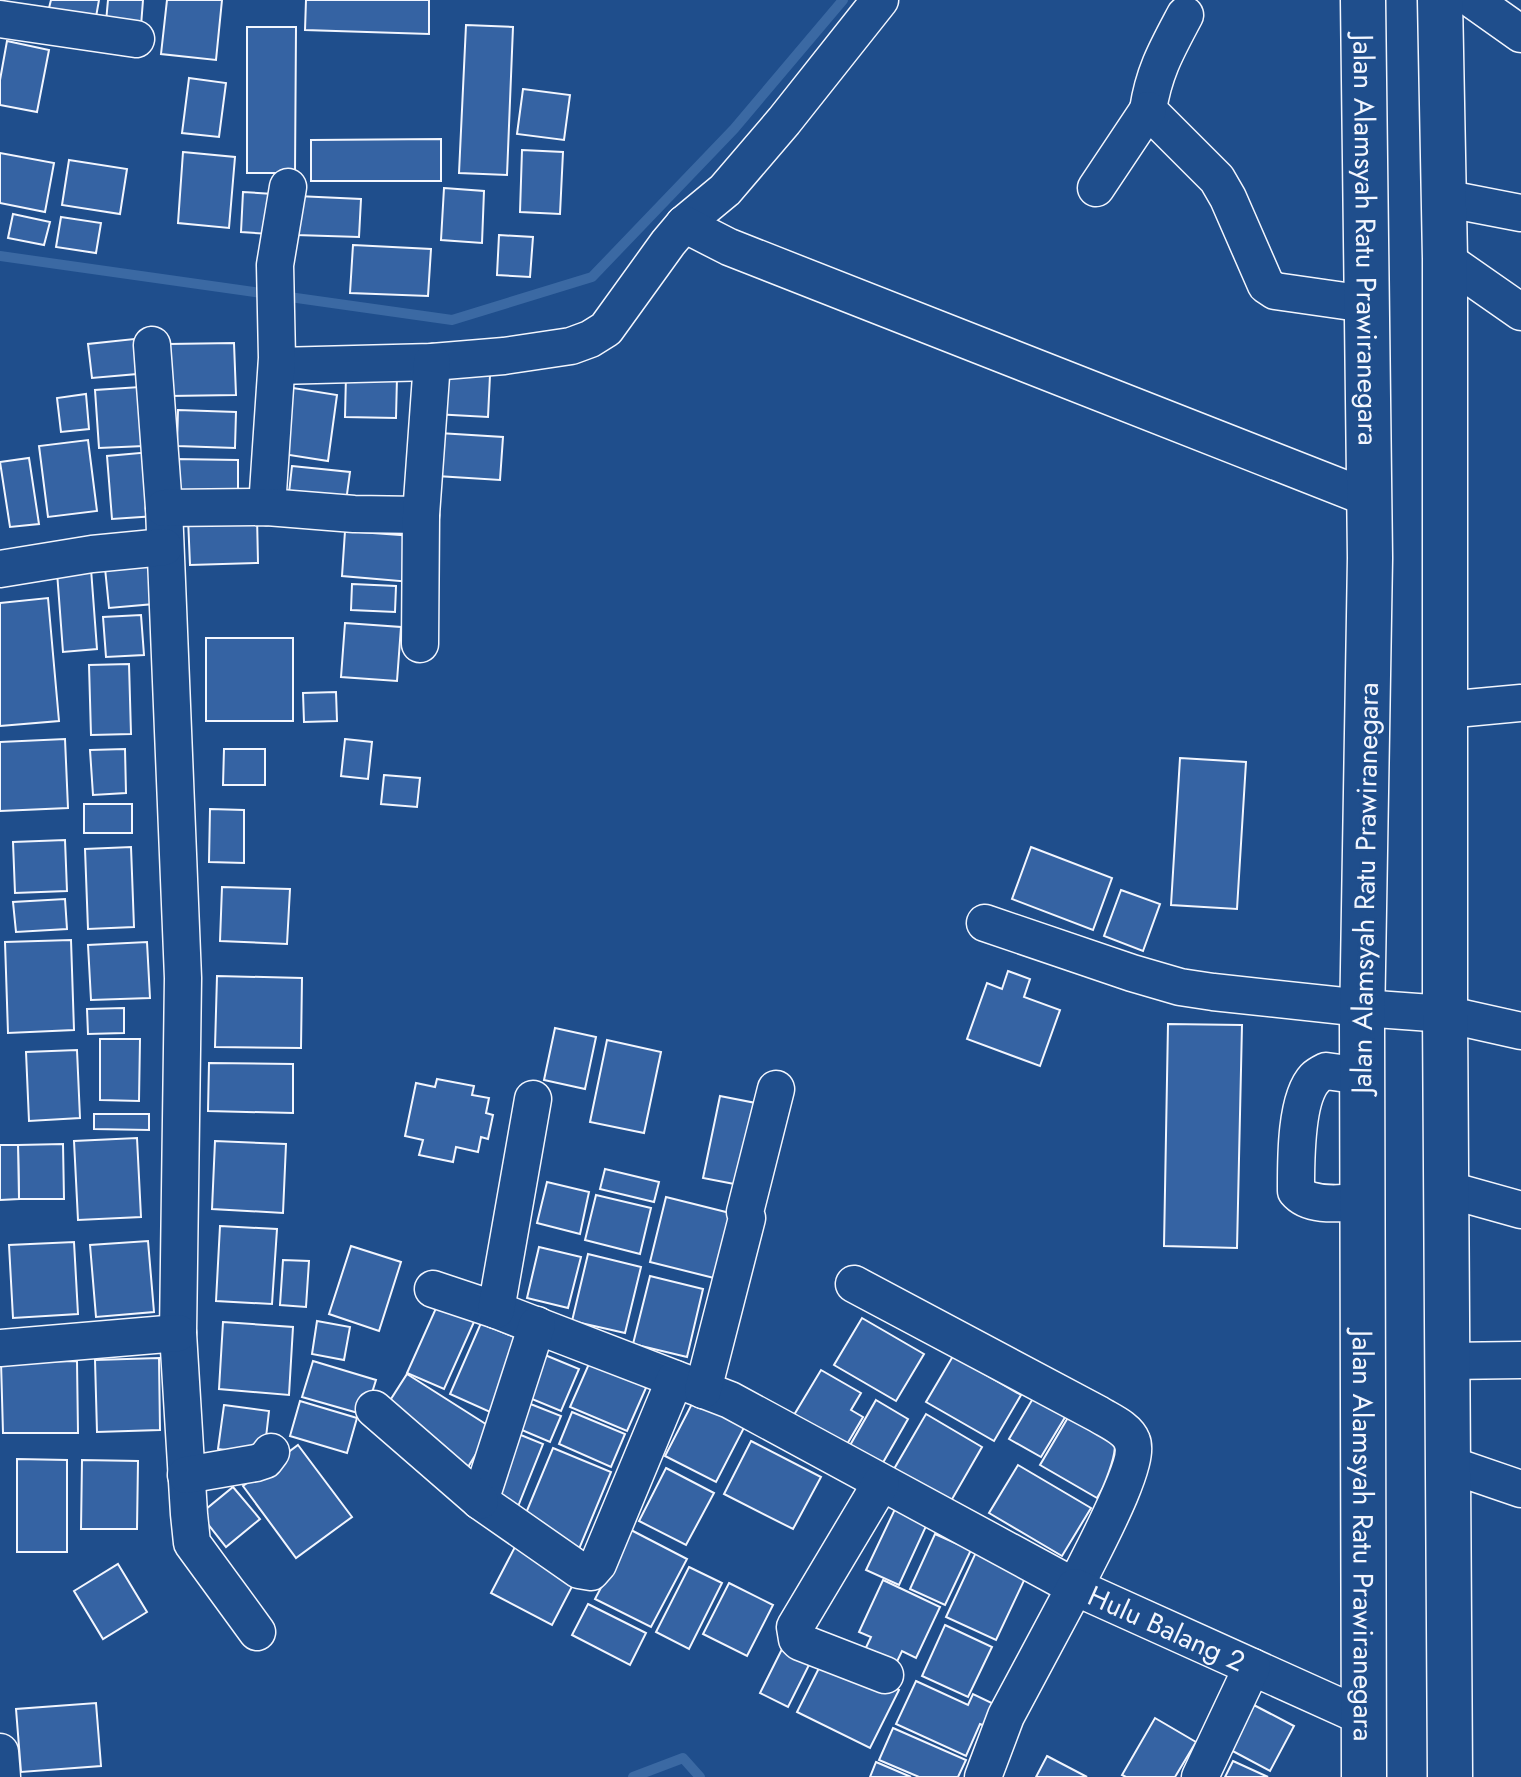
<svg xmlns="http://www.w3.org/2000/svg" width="1521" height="1777" font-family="Jost,sans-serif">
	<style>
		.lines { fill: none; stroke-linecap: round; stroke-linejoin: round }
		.stream { stroke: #3b69a3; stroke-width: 10 }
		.building { fill: #3563a3; stroke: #f2f6ff; stroke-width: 2 }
		.minor-casing { stroke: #f2f6ff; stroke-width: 39 }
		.highway-casing { stroke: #f2f6ff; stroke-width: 47 }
		.minor { stroke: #1f4e8c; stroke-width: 36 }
		.highway { stroke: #1f4e8c; stroke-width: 44 }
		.labels { text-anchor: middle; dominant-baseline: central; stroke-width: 6; stroke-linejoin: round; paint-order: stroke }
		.street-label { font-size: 28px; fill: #f2f6ff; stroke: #1f4e8c }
	</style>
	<rect width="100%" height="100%" fill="#1f4e8c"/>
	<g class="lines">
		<g class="stream">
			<polyline points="0,256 452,320 592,277 734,129 843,0"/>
			<polyline points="633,1777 683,1758 700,1777"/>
		</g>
	</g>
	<g class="building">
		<polygon points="51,0 99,0 96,17 49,8"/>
		<polygon points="108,0 143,0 141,26 106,22"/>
		<polygon points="167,0 222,0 216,60 161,54"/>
		<polygon points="306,0 429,0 429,34 305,30"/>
		<polygon points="466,25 513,27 507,175 459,173"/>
		<polygon points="247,27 296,27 295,173 247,173"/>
		<polygon points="7,41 49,50 37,112 0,105 0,80"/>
		<polygon points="189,78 226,83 219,137 182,133"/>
		<polygon points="523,89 570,95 564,140 517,134"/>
		<polygon points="441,139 441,181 311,181 311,140"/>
		<polygon points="522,150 563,152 560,214 520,212"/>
		<polygon points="183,152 235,157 229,228 178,223"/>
		<polygon points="0,153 54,163 45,212 0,203"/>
		<polygon points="69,160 127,169 120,214 62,205"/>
		<polygon points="444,188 484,191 482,243 441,240"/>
		<polygon points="243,192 273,194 270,234 241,232"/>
		<polygon points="297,196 361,199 359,237 296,235"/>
		<polygon points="13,214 50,222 44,245 8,238"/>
		<polygon points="61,217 101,223 96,253 56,247"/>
		<polygon points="499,235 533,237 530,277 497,275"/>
		<polygon points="353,245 431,249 428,296 350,293"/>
		<polygon points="134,339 137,374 92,378 88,344"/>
		<polygon points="234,343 236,395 169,396 168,344"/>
		<polygon points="436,371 490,375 488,417 434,414"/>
		<polygon points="346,375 397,377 396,418 345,417"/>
		<polygon points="140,387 144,446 99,448 95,390"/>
		<polygon points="293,388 337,395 328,461 283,454"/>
		<polygon points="86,394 89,429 61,432 57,398"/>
		<polygon points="178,410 236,412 235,448 177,446"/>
		<polygon points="439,433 503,437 500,480 437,476"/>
		<polygon points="88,440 97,511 48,517 39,446"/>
		<polygon points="151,452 156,516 112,519 107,456"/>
		<polygon points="29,458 39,524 10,527 0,462"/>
		<polygon points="174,459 238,460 238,498 173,498"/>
		<polygon points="292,466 350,472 345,509 288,502"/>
		<polygon points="257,516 258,563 190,565 188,518"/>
		<polygon points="345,531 414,536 411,582 342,576"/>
		<polygon points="150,564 154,604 109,608 105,568"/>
		<polygon points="91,569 97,649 63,652 57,572"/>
		<polygon points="352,584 396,586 395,612 351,610"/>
		<polygon points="48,598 59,721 0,726 0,603"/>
		<polygon points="141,615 144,655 106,657 103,617"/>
		<polygon points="345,623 401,627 397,681 341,677"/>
		<rect x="206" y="638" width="87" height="83"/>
		<polygon points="129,664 131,734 91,735 89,665"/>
		<polygon points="336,692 337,721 304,722 303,693"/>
		<polygon points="65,739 68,808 0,811 0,742"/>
		<polygon points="345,739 372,742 368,779 341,776"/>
		<polygon points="125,749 126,793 93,795 90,750"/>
		<polygon points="224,749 265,749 265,785 223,785"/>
		<polygon points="1180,758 1246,762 1237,909 1171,905"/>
		<polygon points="384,775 420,778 417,807 381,804"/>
		<rect x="84" y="804" width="48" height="29"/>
		<polygon points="210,809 244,810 244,863 209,862"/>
		<polygon points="65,840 67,891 15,893 13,842"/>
		<polygon points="131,847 134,927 88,929 85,849"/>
		<polygon points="1031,847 1112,878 1093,930 1012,899"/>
		<polygon points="222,887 290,889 287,944 220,941"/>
		<polygon points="1121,890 1160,904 1143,951 1104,936"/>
		<polygon points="65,899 67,929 16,932 13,902"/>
		<polygon points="71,940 74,1030 8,1033 5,942"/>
		<polygon points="147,942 150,998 91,1000 88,945"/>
		<polygon points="1008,971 1030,979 1024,997 1060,1010 1040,1066 967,1039 987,983 1002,989"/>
		<polygon points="217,976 302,978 301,1048 215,1047"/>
		<polygon points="124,1008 124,1033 88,1034 87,1009"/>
		<polygon points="1168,1024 1242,1025 1237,1248 1164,1246"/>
		<polygon points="555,1028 596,1037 585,1089 544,1080"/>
		<polygon points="100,1039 140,1039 139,1101 100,1100"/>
		<polygon points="607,1040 661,1052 644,1133 590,1122"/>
		<polygon points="77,1050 80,1118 29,1121 26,1052"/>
		<polygon points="209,1063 293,1064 293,1113 208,1111"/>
		<polygon points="437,1079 474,1086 472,1095 489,1098 486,1113 493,1115 488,1139 481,1137 478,1152 456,1147 453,1162 419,1155 423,1140 405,1136 416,1083 435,1087"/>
		<polygon points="720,1096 766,1105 750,1187 703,1178"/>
		<polygon points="94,1114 149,1114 149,1130 94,1129"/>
		<polygon points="137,1138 141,1217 78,1220 74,1141"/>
		<polygon points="215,1141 286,1144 283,1213 212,1209"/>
		<polygon points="63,1144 64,1199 19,1199 18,1145"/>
		<polygon points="0,1145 18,1145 19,1199 0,1200"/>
		<polygon points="605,1169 659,1182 654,1202 600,1189"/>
		<polygon points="547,1182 589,1192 580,1234 537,1223"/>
		<polygon points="596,1195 651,1208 640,1254 585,1240"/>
		<polygon points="666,1197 738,1215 722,1280 650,1262"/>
		<polygon points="220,1226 277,1229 272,1304 216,1301"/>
		<polygon points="148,1241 154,1312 96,1317 90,1245"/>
		<polygon points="74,1242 78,1314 13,1318 9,1245"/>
		<polygon points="351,1246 401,1262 379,1331 329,1314"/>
		<polygon points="539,1247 581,1257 568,1308 527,1298"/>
		<polygon points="588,1254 641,1267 625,1333 572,1321"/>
		<polygon points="283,1260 309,1261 306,1307 280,1305"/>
		<polygon points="650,1276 703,1289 687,1357 633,1344"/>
		<polygon points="441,1297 478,1313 444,1389 407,1373"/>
		<polygon points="862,1318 924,1354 896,1401 834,1365"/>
		<polygon points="317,1321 350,1327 344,1360 312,1354"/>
		<polygon points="223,1322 293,1327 289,1395 219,1389"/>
		<polygon points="481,1323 521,1340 490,1412 450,1394"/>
		<polygon points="545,1355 579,1369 561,1411 527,1397"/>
		<polygon points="953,1356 1021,1395 994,1441 926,1402"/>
		<polygon points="592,1357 649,1381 627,1431 570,1407"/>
		<polygon points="159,1358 160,1430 97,1432 95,1360"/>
		<polygon points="77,1361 78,1433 3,1433 1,1362"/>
		<polygon points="313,1361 376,1380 365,1415 302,1397"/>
		<polygon points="821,1370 861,1393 851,1410 863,1417 843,1451 791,1420"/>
		<polygon points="407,1374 492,1428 468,1467 382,1413"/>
		<polygon points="697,1394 748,1420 716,1482 665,1456"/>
		<polygon points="1035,1395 1067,1414 1041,1457 1009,1439"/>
		<polygon points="876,1400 908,1419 877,1473 845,1454"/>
		<polygon points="300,1401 357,1418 347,1453 290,1436"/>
		<polygon points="528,1403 561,1416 550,1442 517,1428"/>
		<polygon points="224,1405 269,1411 264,1455 218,1449"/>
		<polygon points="1073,1409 1130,1442 1097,1498 1040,1465"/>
		<polygon points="572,1412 625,1434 611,1467 559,1444"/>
		<polygon points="926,1414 982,1447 951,1501 894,1469"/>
		<polygon points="511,1431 543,1444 515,1514 482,1500"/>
		<polygon points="751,1441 821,1477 793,1529 724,1494"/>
		<polygon points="298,1445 352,1517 296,1558 243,1486"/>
		<polygon points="553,1448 611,1472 579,1549 521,1525"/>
		<polygon points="17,1459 67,1460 67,1552 17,1552"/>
		<polygon points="82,1460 138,1461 137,1529 81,1529"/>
		<polygon points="1018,1465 1091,1508 1062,1556 989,1513"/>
		<polygon points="666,1468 714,1493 686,1545 639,1521"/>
		<polygon points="233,1487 260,1519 226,1547 200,1514"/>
		<polygon points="895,1509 927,1524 899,1585 866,1570"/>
		<polygon points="631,1530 687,1559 651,1627 595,1599"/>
		<polygon points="935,1534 971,1550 945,1605 910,1589"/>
		<polygon points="517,1543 578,1575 552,1625 491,1593"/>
		<polygon points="978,1548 1028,1572 996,1640 946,1617"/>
		<polygon points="118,1564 147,1612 103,1639 74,1591"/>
		<polygon points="689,1567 722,1583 689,1649 656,1632"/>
		<polygon points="883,1580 940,1607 916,1658 902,1651 892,1672 861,1658 871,1637 859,1632"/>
		<polygon points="729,1583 773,1605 747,1656 703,1634"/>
		<polygon points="588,1604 646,1633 630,1665 572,1635"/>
		<polygon points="945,1625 992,1647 968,1697 922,1676"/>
		<polygon points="786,1641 814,1655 788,1707 760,1693"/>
		<polygon points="826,1654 899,1690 870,1748 797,1712"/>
		<polygon points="916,1681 968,1705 973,1694 998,1706 988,1727 980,1724 966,1756 896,1724"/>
		<polygon points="96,1703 101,1766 21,1772 16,1709"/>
		<polygon points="1250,1703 1294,1726 1270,1771 1227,1748"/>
		<polygon points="1155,1718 1196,1742 1175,1777 1126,1777 1122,1775"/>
		<polygon points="893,1728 966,1760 958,1777 919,1777 879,1760"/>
		<polygon points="1047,1756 1087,1777 1036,1777"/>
		<polygon points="1233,1761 1268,1777 1225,1777"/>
		<polygon points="876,1762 911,1777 870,1777"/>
	</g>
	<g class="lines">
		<g class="minor-casing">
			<g id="minor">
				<polyline points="1473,0 1521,34"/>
				<path d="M1185,15C1167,49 1154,71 1148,110L1217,179L1228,198L1266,285L1275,291L1366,304"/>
				<polyline points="0,19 136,39"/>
				<polyline points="1096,188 1148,110"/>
				<polyline points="1443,198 1521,213"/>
				<polyline points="684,224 725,190 784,121 880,0"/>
				<polyline points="1445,259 1521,312"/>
				<polyline points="152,345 164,508 183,978 178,1333 189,1514 192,1543 257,1632"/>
				<polyline points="277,366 432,362 504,356 571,346 590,339 606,329 668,243 684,224 729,247 1368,498"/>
				<polyline points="267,507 277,358 275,265 288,187"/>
				<polyline points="164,508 267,507 354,514 421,515"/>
				<polyline points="0,569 92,554 164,547"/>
				<polyline points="420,644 421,515 432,362"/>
				<polyline points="1445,710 1521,703"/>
				<polyline points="985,923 1132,973 1180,987 1213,992 1362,1008 1445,1014 1521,1031"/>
				<polyline points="1446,1189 1521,1210"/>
				<path d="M1362,1202C1342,1203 1310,1208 1296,1191C1296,1162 1295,1099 1315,1078C1318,1075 1322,1073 1326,1071L1362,1076"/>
				<path d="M433,1289L496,1310L730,1400L1075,1587C1087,1561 1142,1464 1132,1441C1127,1428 1109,1421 1098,1414L854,1284"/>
				<polyline points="496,1310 533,1099"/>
				<polyline points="537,1325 480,1501 579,1570 591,1572 598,1564 675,1379"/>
				<polyline points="0,1348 178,1333"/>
				<polyline points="1447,1361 1521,1360"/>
				<polyline points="703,1390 747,1218 745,1212 776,1089"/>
				<polyline points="374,1409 480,1501"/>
				<polyline points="1448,1464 1521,1489"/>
				<polyline points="186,1475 256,1463 265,1460 271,1452"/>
				<polyline points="881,1483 795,1627 797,1639 800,1642 885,1675"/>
				<polyline points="0,1752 2,1777"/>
				<path id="s1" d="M983,1777L1006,1716L1075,1587L1363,1717"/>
				<polyline points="1200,1777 1252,1667"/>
			</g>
		</g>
		<g class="highway-casing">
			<g id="highway">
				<path id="s2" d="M1363,0L1370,558L1362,1026L1364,1777"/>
				<polyline points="1440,0 1445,259 1445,1014 1450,1777"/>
			</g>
		</g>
		<use href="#minor" class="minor"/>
		<use href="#highway" class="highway"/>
	</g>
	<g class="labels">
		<g class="street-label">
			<text stroke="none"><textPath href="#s2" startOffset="240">Jalan Alamsyah Ratu Prawiranegara</textPath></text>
			<text transform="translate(1365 888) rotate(-89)">Jalan Alamsyah Ratu Prawiranegara</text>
			<text stroke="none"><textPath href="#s2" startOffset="1536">Jalan Alamsyah Ratu Prawiranegara</textPath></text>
			<text stroke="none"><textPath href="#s1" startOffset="312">Hulu Balang 2</textPath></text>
		</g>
	</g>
</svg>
